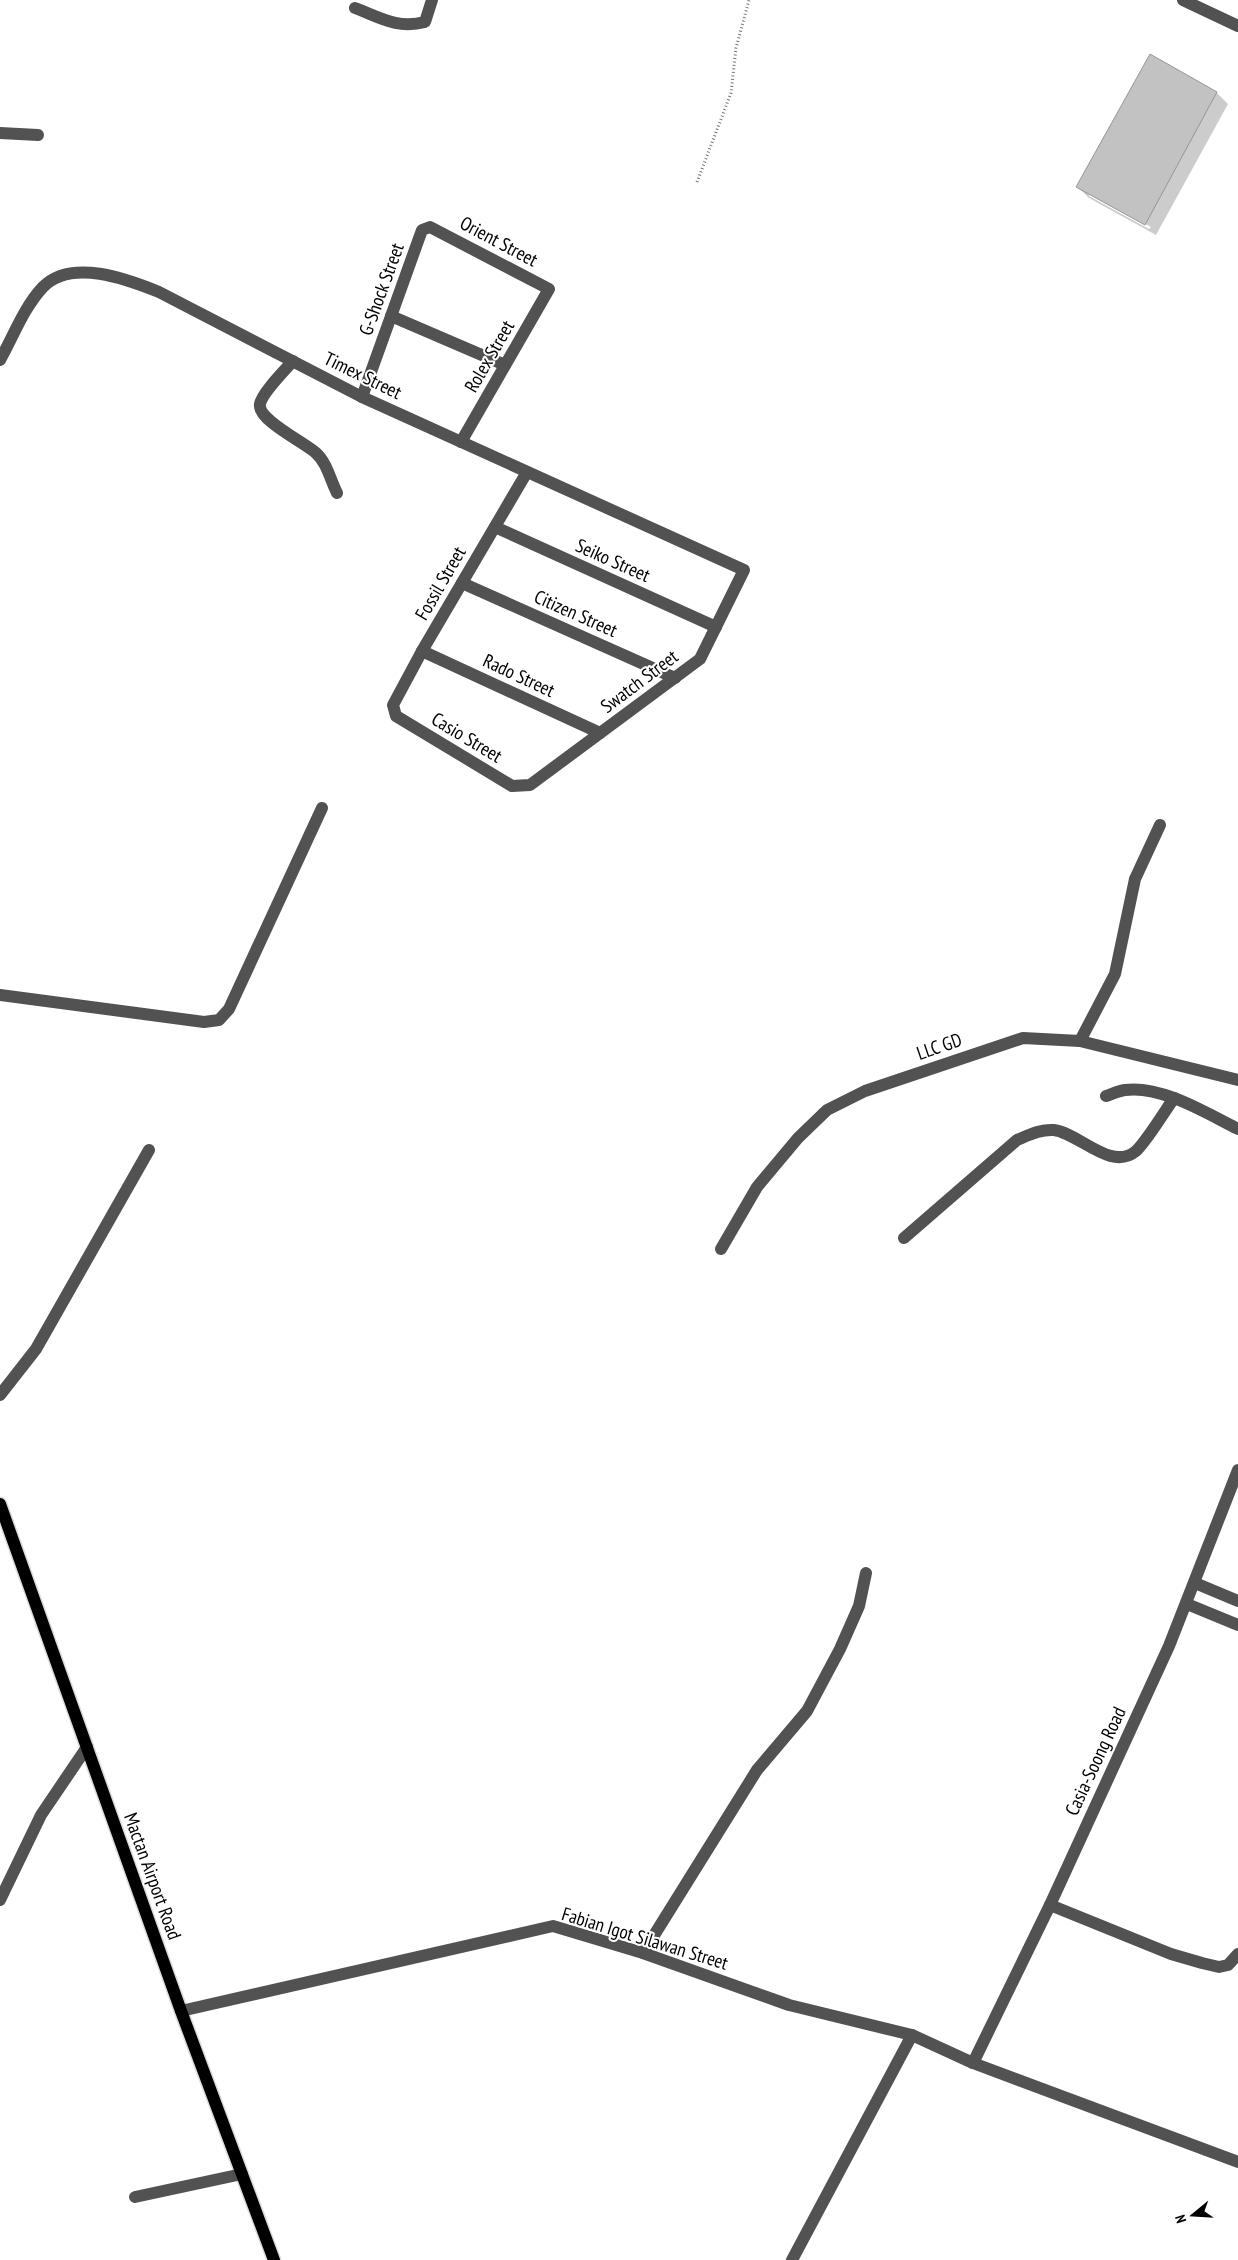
<svg xmlns="http://www.w3.org/2000/svg" width="1238" height="2260" font-family="'PT Sans Narrow',sans-serif">
	<style>
		.shadow { fill: #0003; fill-rule: evenodd }
		.building { fill: #c2c2c2; stroke: #969696 }
		.lines { fill: none; stroke-linecap: round; stroke-linejoin: round }
		.major-casing { stroke: #dbdbdb; stroke-width: 15 }
		.path { stroke: #747474; stroke-width: 3; stroke-dasharray: 1 2.5; stroke-linecap: butt }
		.minor { stroke: #525252; stroke-width: 12 }
		.major { stroke: #000; stroke-width: 12 }
		.labels { text-anchor: middle; dominant-baseline: central; stroke-width: 4; stroke-linejoin: round; paint-order: stroke }
		.street-label { font-size: 19px; fill: #000; stroke: #fff }
	</style>
	<rect width="100%" height="100%" fill="#fff"/>
	<path class="shadow" d="M1150,56L1217,93L1228,104L1156,235L1089,198L1078,187ZM1089,193L1151,227L1149,229L1089,196Z"/>
	<polygon class="building" points="1150,54 1217,92 1145,225 1076,187"/>
	<g class="lines">
		<g class="major-casing">
			<polyline id="major" points="0,1504 181,2011 274,2260"/>
		</g>
		<polyline class="path" points="697,182 731,93 736,48 749,0"/>
		<g class="minor">
			<polyline points="1183,0 1238,26"/>
			<path d="M355,8C381,18 397,29 425,22L432,0"/>
			<polyline points="0,133 38,135"/>
			<polyline points="391,316 505,365"/>
			<path d="M0,360C13,337 24,307 43,287C71,258 127,279 159,292L362,397L744,570L700,659L530,785L512,786L396,716L393,705L422,651L527,472"/>
			<path d="M293,361C285,370 262,393 260,404C257,420 304,442 316,453C327,463 330,479 337,493"/>
			<polyline points="362,397 422,230 430,227 549,289 461,442"/>
			<polyline points="495,527 716,627"/>
			<polyline points="462,583 675,678"/>
			<polyline points="422,651 600,733"/>
			<polyline points="0,995 204,1022 219,1020 229,1009 322,808"/>
			<polyline points="1080,1041 1115,974 1135,879 1160,825"/>
			<path d="M1106,1096C1112,1094 1118,1091 1125,1090C1161,1085 1206,1113 1238,1129"/>
			<path d="M904,1238L1017,1140C1029,1135 1041,1129 1054,1130C1079,1133 1111,1172 1136,1151C1146,1142 1165,1111 1174,1098"/>
			<polyline points="721,1249 757,1187 798,1138 827,1110 865,1091 1023,1038 1080,1041 1238,1080"/>
			<polyline points="0,1395 36,1349 149,1150"/>
			<polyline points="1195,1583 1238,1601"/>
			<polyline points="1187,1604 1238,1625"/>
			<polyline points="0,1900 41,1815 87,1747"/>
			<polyline points="1050,1905 1171,1954 1202,1963 1219,1967 1228,1965 1238,1954"/>
			<polyline points="643,1953 757,1770 807,1711 840,1649 859,1606 866,1573"/>
			<polyline points="181,2011 553,1926 643,1953 789,2005 912,2035 973,2063 1238,2162"/>
			<polyline points="973,2063 1050,1905 1169,1646 1238,1470"/>
			<polyline points="135,2197 242,2174"/>
			<polyline points="792,2260 912,2035"/>
		</g>
		<use href="#major" class="major"/>
	</g>
	<g class="labels">
		<g class="street-label">
			<text transform="translate(499 241) rotate(28)">Orient Street</text>
			<text transform="translate(381 289) rotate(-70)">G-Shock Street</text>
			<text transform="translate(489 356) rotate(-60)">Rolex Street</text>
			<text transform="translate(363 375) rotate(26)">Timex Street</text>
			<text transform="translate(613 560) rotate(24)">Seiko Street</text>
			<text transform="translate(440 583) rotate(-60)">Fossil Street</text>
			<text transform="translate(576 613) rotate(24)">Citizen Street</text>
			<text transform="translate(519 675) rotate(25)">Rado Street</text>
			<text transform="translate(639 681) rotate(-37)">Swatch Street</text>
			<text transform="translate(467 737) rotate(31)">Casio Street</text>
			<text transform="translate(939 1046) rotate(-19)">LLC GD</text>
			<text transform="translate(1095 1761) rotate(-65)">Casia-Soong Road</text>
			<text transform="translate(153 1876) rotate(70)">Mactan Airport Road</text>
			<text transform="translate(645 1938) rotate(17)">Fabian Igot Silawan Street</text>
		</g>
	</g>
	<g transform="translate(1193 2215) rotate(252)" stroke="#ffffff" stroke-width="4" paint-order="stroke">
	<path d="M0-4L9 19L0 12L-9 19Z" fill="#000000"/>
	<text y="-8" font-size="14" font-weight="bold" text-anchor="middle" fill="#000000">N</text>
	</g>
</svg>
